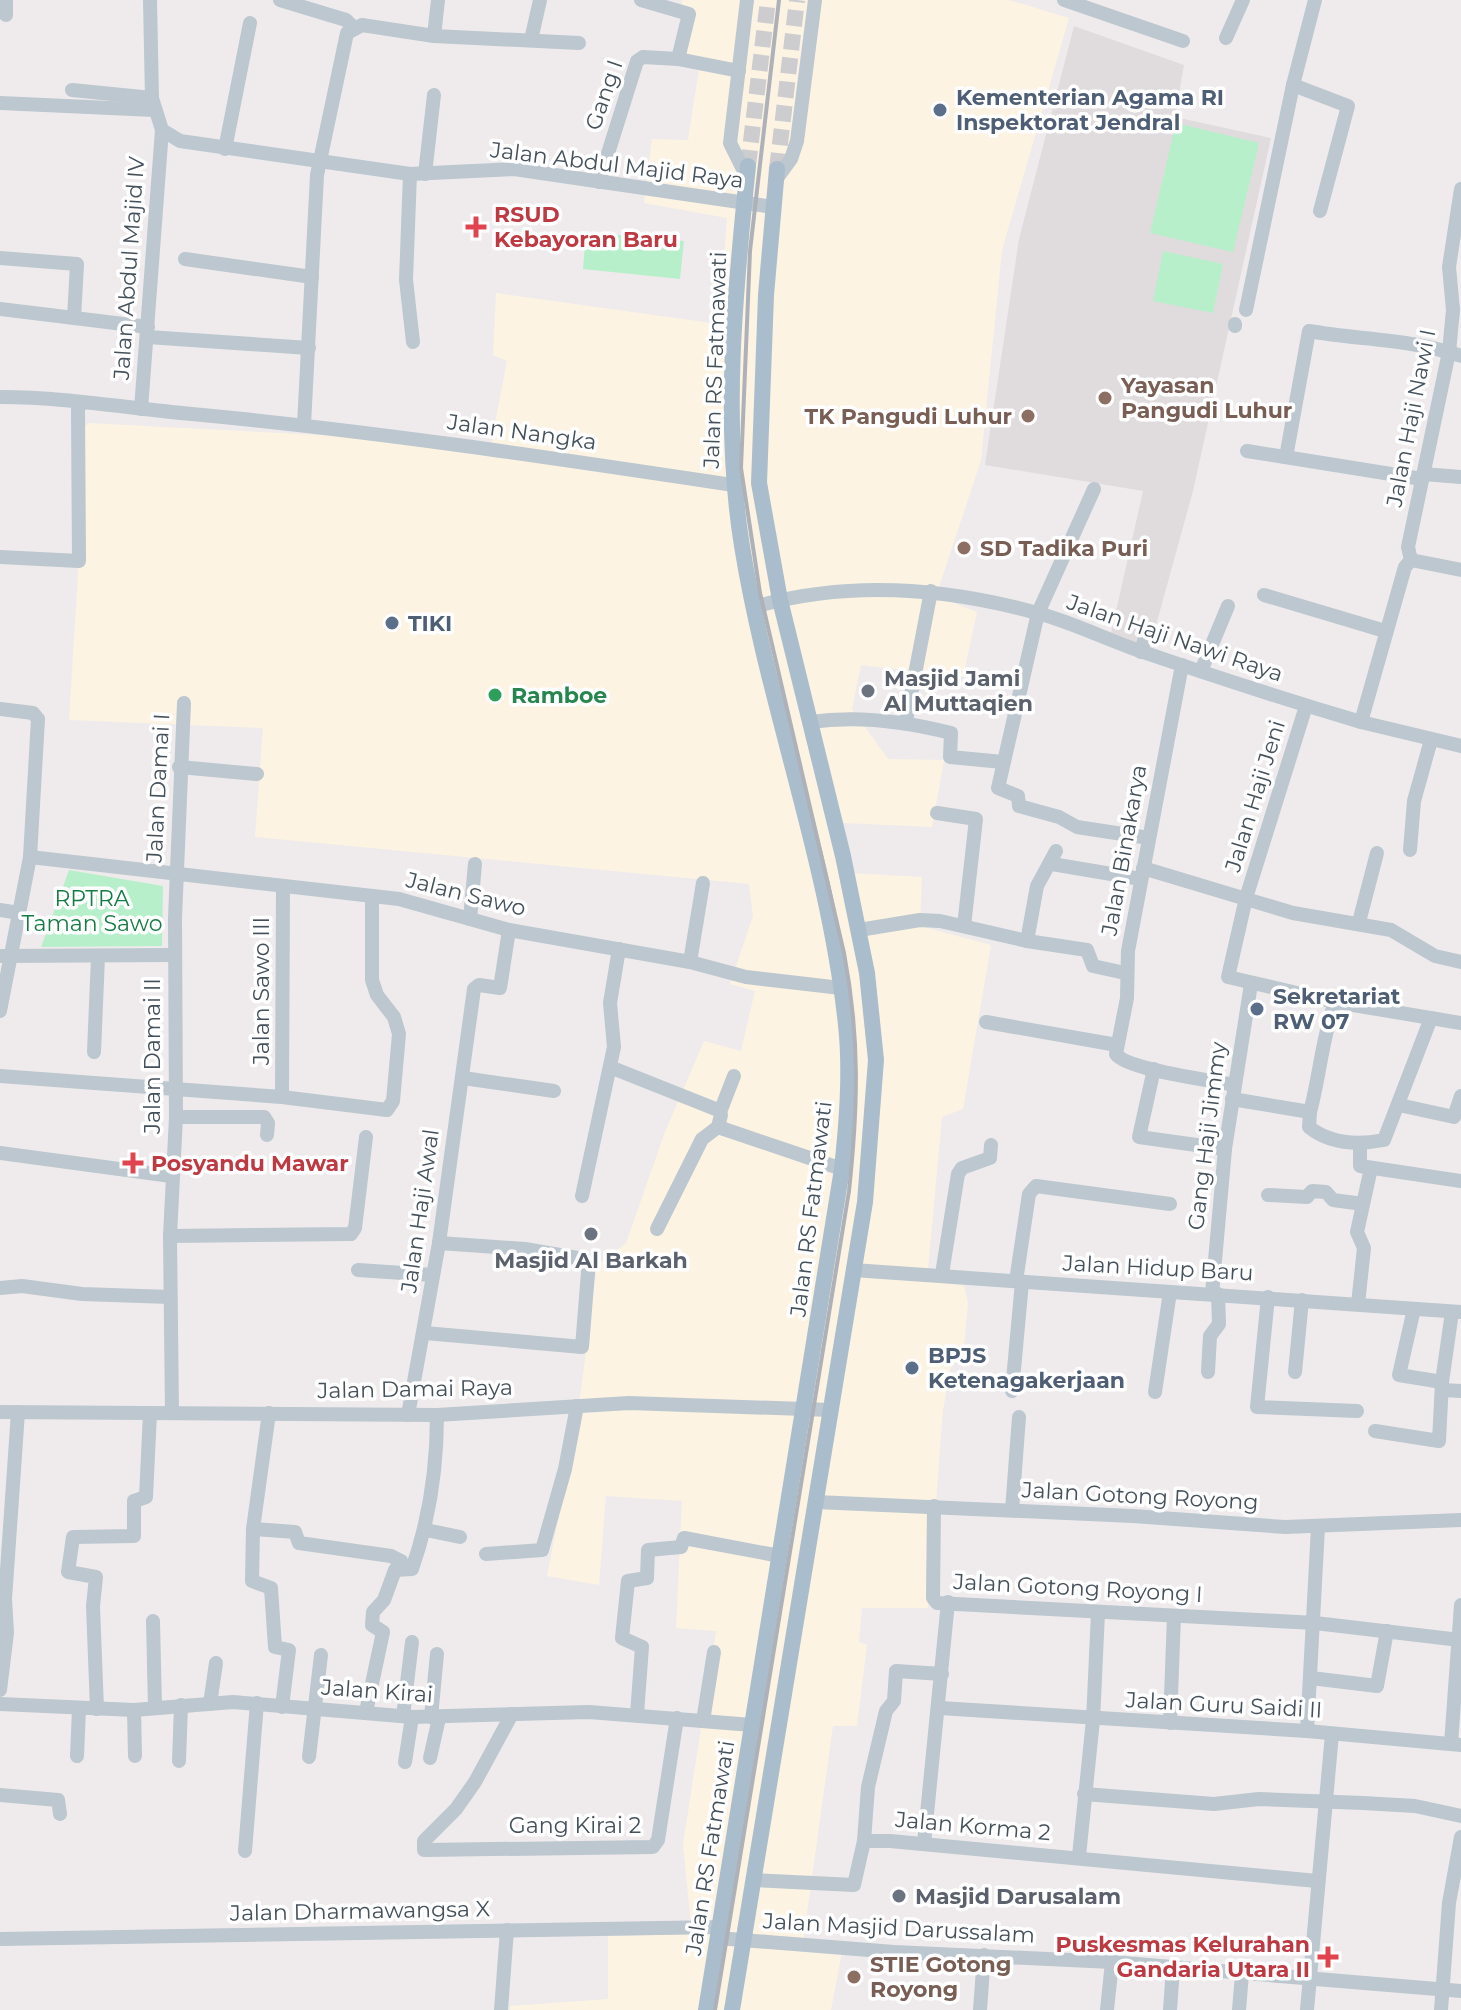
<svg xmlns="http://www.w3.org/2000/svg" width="1461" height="2010" font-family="Montserrat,sans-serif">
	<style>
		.commercial { fill: #fcf3e3 }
		.education { fill: #e0dcde }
		.green { fill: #b7efca }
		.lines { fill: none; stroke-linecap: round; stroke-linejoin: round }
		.major-tunnel { stroke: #cdcccf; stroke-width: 16; stroke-dasharray: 16 8; stroke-linecap: butt }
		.minor { stroke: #bcc7cf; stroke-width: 14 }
		.major { stroke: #aabdcc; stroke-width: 16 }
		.rail { stroke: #aeb1b7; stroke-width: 4 }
		.service-dot { fill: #5c6f8a; stroke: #fff; stroke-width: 3 }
		.health-dot { fill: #e0444e; stroke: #fff; stroke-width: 3 }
		.education-dot { fill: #8d6e63; stroke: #fff; stroke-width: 3 }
		.worship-dot { fill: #6b7280; stroke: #fff; stroke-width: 3 }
		.leisure-dot { fill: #2e9e5b; stroke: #fff; stroke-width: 3 }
		.labels { text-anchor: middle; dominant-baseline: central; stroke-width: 7; stroke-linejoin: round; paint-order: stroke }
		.street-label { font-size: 22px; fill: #44505a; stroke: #fff }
		.service-label { font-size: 22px; font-weight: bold; fill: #4e5e75; stroke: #fff; text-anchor: start }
		.health-label { font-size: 22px; font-weight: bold; fill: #be3a42; stroke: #fff; text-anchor: start }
		.education-label { font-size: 22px; font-weight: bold; fill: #785e54; stroke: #fff; text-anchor: start }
		.worship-label { font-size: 22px; font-weight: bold; fill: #5b616d; stroke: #fff; text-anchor: start }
		.leisure-label { font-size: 22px; font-weight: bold; fill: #27864d; stroke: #fff; text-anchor: start }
		.park-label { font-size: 22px; fill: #147c43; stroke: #fff }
	</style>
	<rect width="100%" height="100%" fill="#efebec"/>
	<polygon class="commercial" points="682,0 1009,0 1069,18 1002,250 981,460 936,596 977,612 963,677 861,665 852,709 888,759 944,760 932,827 843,823 851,873 922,877 920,926 991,945 963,1109 942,1117 927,1280 964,1286 968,1303 963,1356 951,1366 943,1410 928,1608 862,1608 859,1642 867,1645 857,1726 833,1726 802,1949 842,1952 831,2010 510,2010 510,2006 608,1999 608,1936 692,1934 683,1845 716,1631 676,1628 682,1501 606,1496 599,1585 547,1576 576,1429 597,1265 626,1243 665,1132 704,1041 741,1051 755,991 730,984 753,916 749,884 255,837 263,728 69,720 80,542 78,436 88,423 491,444 507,361 493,355 496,293 719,324 727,218 644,203 652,139 688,140 699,69 676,64"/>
	<polygon class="education" points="1074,26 1184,65 1175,117 1271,138 1193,491 1150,647 1110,638 1143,491 985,465 1019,239"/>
	<g class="green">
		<polygon points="1176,123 1259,143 1233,252 1150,233"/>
		<polygon points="586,232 684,241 680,279 583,269"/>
		<polygon points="1163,251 1223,264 1213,313 1153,301"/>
		<polygon points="69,870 163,886 162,946 41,947"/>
	</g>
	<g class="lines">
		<g class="major-tunnel">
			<polyline points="748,166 768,0"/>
			<polyline points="777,169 797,0"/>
		</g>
		<g class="minor">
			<polyline points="6,0 6,15"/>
			<polyline points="150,0 152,98 162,130 180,141 410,174 514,169 773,207"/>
			<polyline points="280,0 346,20 354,28"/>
			<polyline points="641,0 689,14 678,59 739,71"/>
			<polyline points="1064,0 1183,41"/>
			<polyline points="434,36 438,0"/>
			<polyline points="1226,38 1243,0"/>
			<polyline points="531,40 540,0"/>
			<polyline points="1293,85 1348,106 1320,211"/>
			<polyline points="72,90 152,98"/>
			<polyline points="0,103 154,110"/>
			<polyline points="225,149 250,23"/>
			<polyline points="410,174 406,280 413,342"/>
			<polyline points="425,174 434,95"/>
			<polyline points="747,177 730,143 747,0"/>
			<polyline points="775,181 791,159 797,141 815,0"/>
			<polyline points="599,182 637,61 643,57 678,59"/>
			<polyline points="0,258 77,264 74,318"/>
			<polyline points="185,259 312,277"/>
			<polyline points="0,309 148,327"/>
			<polyline points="1246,310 1293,85 1315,0"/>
			<polyline points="1235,326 1235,324"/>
			<polyline points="148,337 309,348"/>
			<path d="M0,397C65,397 127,408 192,414C374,431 553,458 733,485"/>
			<polyline points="141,409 162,130"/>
			<polyline points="304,425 317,175 347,33 362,25 434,36 579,43"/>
			<polyline points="1247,451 1422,479"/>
			<path d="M1286,457L1309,331C1360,340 1412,339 1461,356"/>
			<polyline points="1423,474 1461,477"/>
			<polyline points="1094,489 1038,613 998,788 1018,796 1019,806 1059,817 1077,827 1149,838"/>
			<polyline points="0,557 79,561 78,409 82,402"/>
			<polyline points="1411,560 1408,547 1449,352 1453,310 1449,267 1461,189"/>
			<polyline points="1264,595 1385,631"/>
			<path d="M754,607C848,580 943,587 1037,613C1072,622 1105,639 1140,651C1213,676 1287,700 1361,722L1405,567L1411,560L1461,570"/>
			<polyline points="1141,652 1147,631"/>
			<path d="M1182,665L1128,951L1127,998L1116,1054C1127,1070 1211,1080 1234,1085"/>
			<polyline points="1201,671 1228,606"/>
			<polyline points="1306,706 1246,898 1228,977 1335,1002 1461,1023"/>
			<polyline points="0,709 33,713 38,719 30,857 0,1011"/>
			<polyline points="906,721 931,591"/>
			<path d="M810,722C858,715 904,721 951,733L950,757L1003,762"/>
			<polyline points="1361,722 1461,746"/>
			<polyline points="179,767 257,774"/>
			<polyline points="937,813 976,819 964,926"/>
			<polyline points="1410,850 1414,801 1431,740"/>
			<polyline points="30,857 399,899 509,930 690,962 746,977 841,988"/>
			<polyline points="1052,864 1141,879"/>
			<polyline points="1143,868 1293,913 1391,930 1435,956 1461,962"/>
			<polyline points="0,910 19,913"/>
			<polyline points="470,919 475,864"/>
			<polyline points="1359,922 1377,853"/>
			<polyline points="859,930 920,920 940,921 1027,941 1087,950 1093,966 1125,973"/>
			<polyline points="1027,941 1037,886 1056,851"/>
			<polyline points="0,956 175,955"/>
			<polyline points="690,962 703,883"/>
			<polyline points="986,1022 1117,1045"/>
			<polyline points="94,1052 98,957"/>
			<polyline points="610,1067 718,1110 721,1115 718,1127"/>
			<polyline points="1154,1069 1139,1137 1225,1149"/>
			<polyline points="0,1076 282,1097 387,1110 393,1101 399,1034 394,1017 377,995 372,980 372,896"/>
			<polyline points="463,1078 554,1091"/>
			<polyline points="282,1097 283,886"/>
			<path d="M1232,1099L1310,1112L1309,1127C1330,1144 1358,1145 1384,1140L1431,1018"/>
			<polyline points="1399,1105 1454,1117 1461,1096"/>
			<polyline points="720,1112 734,1076"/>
			<path d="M1310,1112C1320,1075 1322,1038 1335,1002"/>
			<polyline points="176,1117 264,1117 268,1123 267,1135"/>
			<polyline points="718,1127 842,1169"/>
			<polyline points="1360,1144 1360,1166 1461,1181"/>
			<polyline points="0,1153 171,1176"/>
			<polyline points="1268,1195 1307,1197 1312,1191 1326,1192 1333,1200 1363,1204"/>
			<polyline points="582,1196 614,1047 610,1003 619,949"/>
			<polyline points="657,1229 702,1139 718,1127"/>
			<polyline points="170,1236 351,1234 355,1228 366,1137"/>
			<polyline points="358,1270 433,1275"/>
			<polyline points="853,1270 1461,1312"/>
			<polyline points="942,1274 958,1174 962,1168 990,1158 991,1145"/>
			<polyline points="1016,1281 1029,1194 1036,1186 1170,1204"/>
			<polyline points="0,1288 22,1286 82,1294 170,1297"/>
			<polyline points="1212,1294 1225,1149 1251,984"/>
			<polyline points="1268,1297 1257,1407 1357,1411"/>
			<polyline points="1358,1304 1364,1248 1357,1232 1371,1168"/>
			<polyline points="1414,1309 1399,1375 1442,1382"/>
			<polyline points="425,1333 582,1347 589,1260 525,1249 439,1243"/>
			<polyline points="1208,1372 1210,1336 1219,1324 1218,1294"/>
			<polyline points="1295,1372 1302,1300"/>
			<polyline points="1442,1390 1461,1391"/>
			<polyline points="1012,1391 1022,1282"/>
			<polyline points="1155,1392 1170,1292"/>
			<polyline points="0,1412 437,1415 629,1403 831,1410"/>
			<polyline points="172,1413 170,1236 176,1117 175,918 184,703"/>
			<polyline points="269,1413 253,1529 252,1581 271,1588 275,1647 289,1650 282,1707"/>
			<polyline points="408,1415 439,1243 474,989 479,985 500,988 509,930"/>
			<polyline points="1375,1431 1439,1441 1442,1382 1452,1312"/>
			<polyline points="816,1502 1133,1516 1285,1527 1461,1520"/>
			<polyline points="934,1506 933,1598 937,1603 1315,1623 1460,1640"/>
			<polyline points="1012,1510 1019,1417"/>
			<polyline points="253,1529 295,1532 299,1543 391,1556 401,1561 400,1568"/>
			<polyline points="426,1530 460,1537"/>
			<polyline points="486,1554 542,1550 565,1469 577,1406"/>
			<polyline points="153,1621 155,1707"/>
			<polyline points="1311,1678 1377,1686 1387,1631"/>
			<polyline points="0,1690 7,1633 5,1599 18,1412"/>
			<polyline points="0,1704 134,1710 233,1702 412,1717 589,1712 752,1725"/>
			<polyline points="210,1704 216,1663"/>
			<polyline points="940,1708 1307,1731 1461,1745"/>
			<polyline points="97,1709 93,1606 96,1577 68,1572 73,1537 134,1536 134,1501 146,1497 150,1413"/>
			<polyline points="134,1710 135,1756"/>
			<path d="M366,1712L383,1632L372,1625L373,1612L384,1600L395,1570L412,1569C430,1518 437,1469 437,1415"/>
			<polyline points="512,1714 475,1782 456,1809 424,1841 424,1850 653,1847 658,1840 677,1718"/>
			<polyline points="637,1714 642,1647 622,1638 628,1581 647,1578 648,1550 681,1547 684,1538 780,1556"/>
			<polyline points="403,1716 412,1642"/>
			<polyline points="431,1717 437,1654"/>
			<polyline points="703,1721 714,1652"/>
			<polyline points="1170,1723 1174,1616"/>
			<polyline points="1307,1731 1318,1527"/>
			<polyline points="1451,1744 1461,1605"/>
			<polyline points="77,1756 79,1709"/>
			<polyline points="309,1757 321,1655"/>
			<polyline points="430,1758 439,1718"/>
			<polyline points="179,1761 181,1705"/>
			<polyline points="405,1762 412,1717"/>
			<polyline points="1084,1794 1214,1804 1259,1799 1363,1803 1415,1806 1461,1816"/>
			<polyline points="0,1795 58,1800 60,1814"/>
			<polyline points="864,1841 868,1787 886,1711 894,1701 896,1671 942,1674"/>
			<polyline points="924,1844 948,1602"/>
			<polyline points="245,1851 257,1703"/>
			<polyline points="1079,1856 1093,1720 1098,1613"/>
			<polyline points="754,1880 854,1885 864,1841 890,1841 1317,1881"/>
			<polyline points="718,1938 894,1952 1112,1962 1461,1991"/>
			<polyline points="0,1939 720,1927"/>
			<polyline points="501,2010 507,1930"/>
			<polyline points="980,2010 984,1955"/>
			<polyline points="1107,2010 1112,1962"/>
			<polyline points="1170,2010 1173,1968"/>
			<polyline points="1239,2010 1242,1974"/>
			<polyline points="1307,2010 1332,1734"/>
			<polyline points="1441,2010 1449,1903 1461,1837"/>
		</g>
		<g class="major">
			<path d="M706,2010L842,1169C847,1122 851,1072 846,1025C829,862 768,707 742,546C722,422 735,290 748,166"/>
			<polyline points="732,2010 865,1202 876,1060 867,973 843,856 780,600 759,483 766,295 777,169"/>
		</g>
		<path class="rail" d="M715,2010L849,1191C858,1107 860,1037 844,953L760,593L741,468L750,251L779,0"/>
	</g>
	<g class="service-dot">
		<circle cx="940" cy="110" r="8"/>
		<circle cx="392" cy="623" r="8"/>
		<circle cx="1257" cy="1009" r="8"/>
		<circle cx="912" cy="1368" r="8"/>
	</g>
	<g class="health-dot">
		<path d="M472 215h8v8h8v8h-8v8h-8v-8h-8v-8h8z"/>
		<path d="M129 1151h8v8h8v8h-8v8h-8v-8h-8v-8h8z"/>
		<path d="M1324 1945h8v8h8v8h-8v8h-8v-8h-8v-8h8z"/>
	</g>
	<g class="education-dot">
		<circle cx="1105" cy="398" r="8"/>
		<circle cx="1028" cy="416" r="8"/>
		<circle cx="964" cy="548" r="8"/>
		<circle cx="854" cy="1977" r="8"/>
	</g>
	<g class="worship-dot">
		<circle cx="868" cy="691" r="8"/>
		<circle cx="591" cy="1234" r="8"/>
		<circle cx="899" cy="1896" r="8"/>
	</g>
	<circle class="leisure-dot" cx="495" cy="695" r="8"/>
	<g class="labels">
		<g class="street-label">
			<text transform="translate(604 95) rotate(-71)">Gang I</text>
			<text transform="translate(617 165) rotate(7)">Jalan Abdul Majid Raya</text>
			<text transform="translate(129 268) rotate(-86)">Jalan Abdul Majid IV</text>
			<text transform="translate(715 360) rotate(-88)">Jalan RS Fatmawati</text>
			<text transform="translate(1411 418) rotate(-79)">Jalan Haji Nawi I</text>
			<text transform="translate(522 432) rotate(8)">Jalan Nangka</text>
			<text transform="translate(1175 638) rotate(19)">Jalan Haji Nawi Raya</text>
			<text transform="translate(158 788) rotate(-87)">Jalan Damai I</text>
			<text transform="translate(1255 796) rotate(-73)">Jalan Haji Jeni</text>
			<text transform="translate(1124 850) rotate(-80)">Jalan Binakarya</text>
			<text transform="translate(466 894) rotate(14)">Jalan Sawo</text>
			<text transform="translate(261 991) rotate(-90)">Jalan Sawo III</text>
			<text transform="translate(152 1056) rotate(-90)">Jalan Damai II</text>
			<text transform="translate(1207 1136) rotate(-83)">Gang Haji Jimmy</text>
			<text transform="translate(811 1209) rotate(-83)">Jalan RS Fatmawati</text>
			<text transform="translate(420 1211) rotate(-82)">Jalan Haji Awal</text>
			<text transform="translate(1158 1268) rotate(3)">Jalan Hidup Baru</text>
			<text transform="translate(415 1389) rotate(-1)">Jalan Damai Raya</text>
			<text transform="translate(1140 1496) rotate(3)">Jalan Gotong Royong</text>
			<text transform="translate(1078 1588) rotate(3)">Jalan Gotong Royong I</text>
			<text transform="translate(377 1691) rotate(4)">Jalan Kirai</text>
			<text transform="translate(1224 1705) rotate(3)">Jalan Guru Saidi II</text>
			<text x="575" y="1825">Gang Kirai 2</text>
			<text transform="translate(973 1826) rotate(5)">Jalan Korma 2</text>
			<text transform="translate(710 1848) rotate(-81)">Jalan RS Fatmawati</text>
			<text transform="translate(360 1911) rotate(-1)">Jalan Dharmawangsa X</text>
			<text transform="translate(899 1928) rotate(3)">Jalan Masjid Darussalam</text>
		</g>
		<g class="service-label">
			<text x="956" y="97">Kementerian Agama RI<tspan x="956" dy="25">Inspektorat Jendral</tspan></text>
			<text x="408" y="623">TIKI</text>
			<text x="1273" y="996">Sekretariat<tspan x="1273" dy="25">RW 07</tspan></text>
			<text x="928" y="1355">BPJS<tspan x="928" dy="25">Ketenagakerjaan</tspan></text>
		</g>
		<g class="health-label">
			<text x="494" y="214">RSUD<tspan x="494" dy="25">Kebayoran Baru</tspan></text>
			<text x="151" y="1163">Posyandu Mawar</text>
			<text x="1310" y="1944" text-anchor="end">Puskesmas Kelurahan<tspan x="1310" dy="25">Gandaria Utara II</tspan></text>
		</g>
		<g class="education-label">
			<text x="1121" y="385">Yayasan<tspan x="1121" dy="25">Pangudi Luhur</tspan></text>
			<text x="1012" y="416" text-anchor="end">TK Pangudi Luhur</text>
			<text x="980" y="548">SD Tadika Puri</text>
			<text x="870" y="1964">STIE Gotong<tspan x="870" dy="25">Royong</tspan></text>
		</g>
		<g class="worship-label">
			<text x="884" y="678">Masjid Jami<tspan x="884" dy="25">Al Muttaqien</tspan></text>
			<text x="591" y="1260" text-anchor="middle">Masjid Al Barkah</text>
			<text x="915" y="1896">Masjid Darusalam</text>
		</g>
		<g class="leisure-label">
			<text x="511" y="695">Ramboe</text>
		</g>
		<g class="park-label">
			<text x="92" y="898">RPTRA<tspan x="92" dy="25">Taman Sawo</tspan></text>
		</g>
	</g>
</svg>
